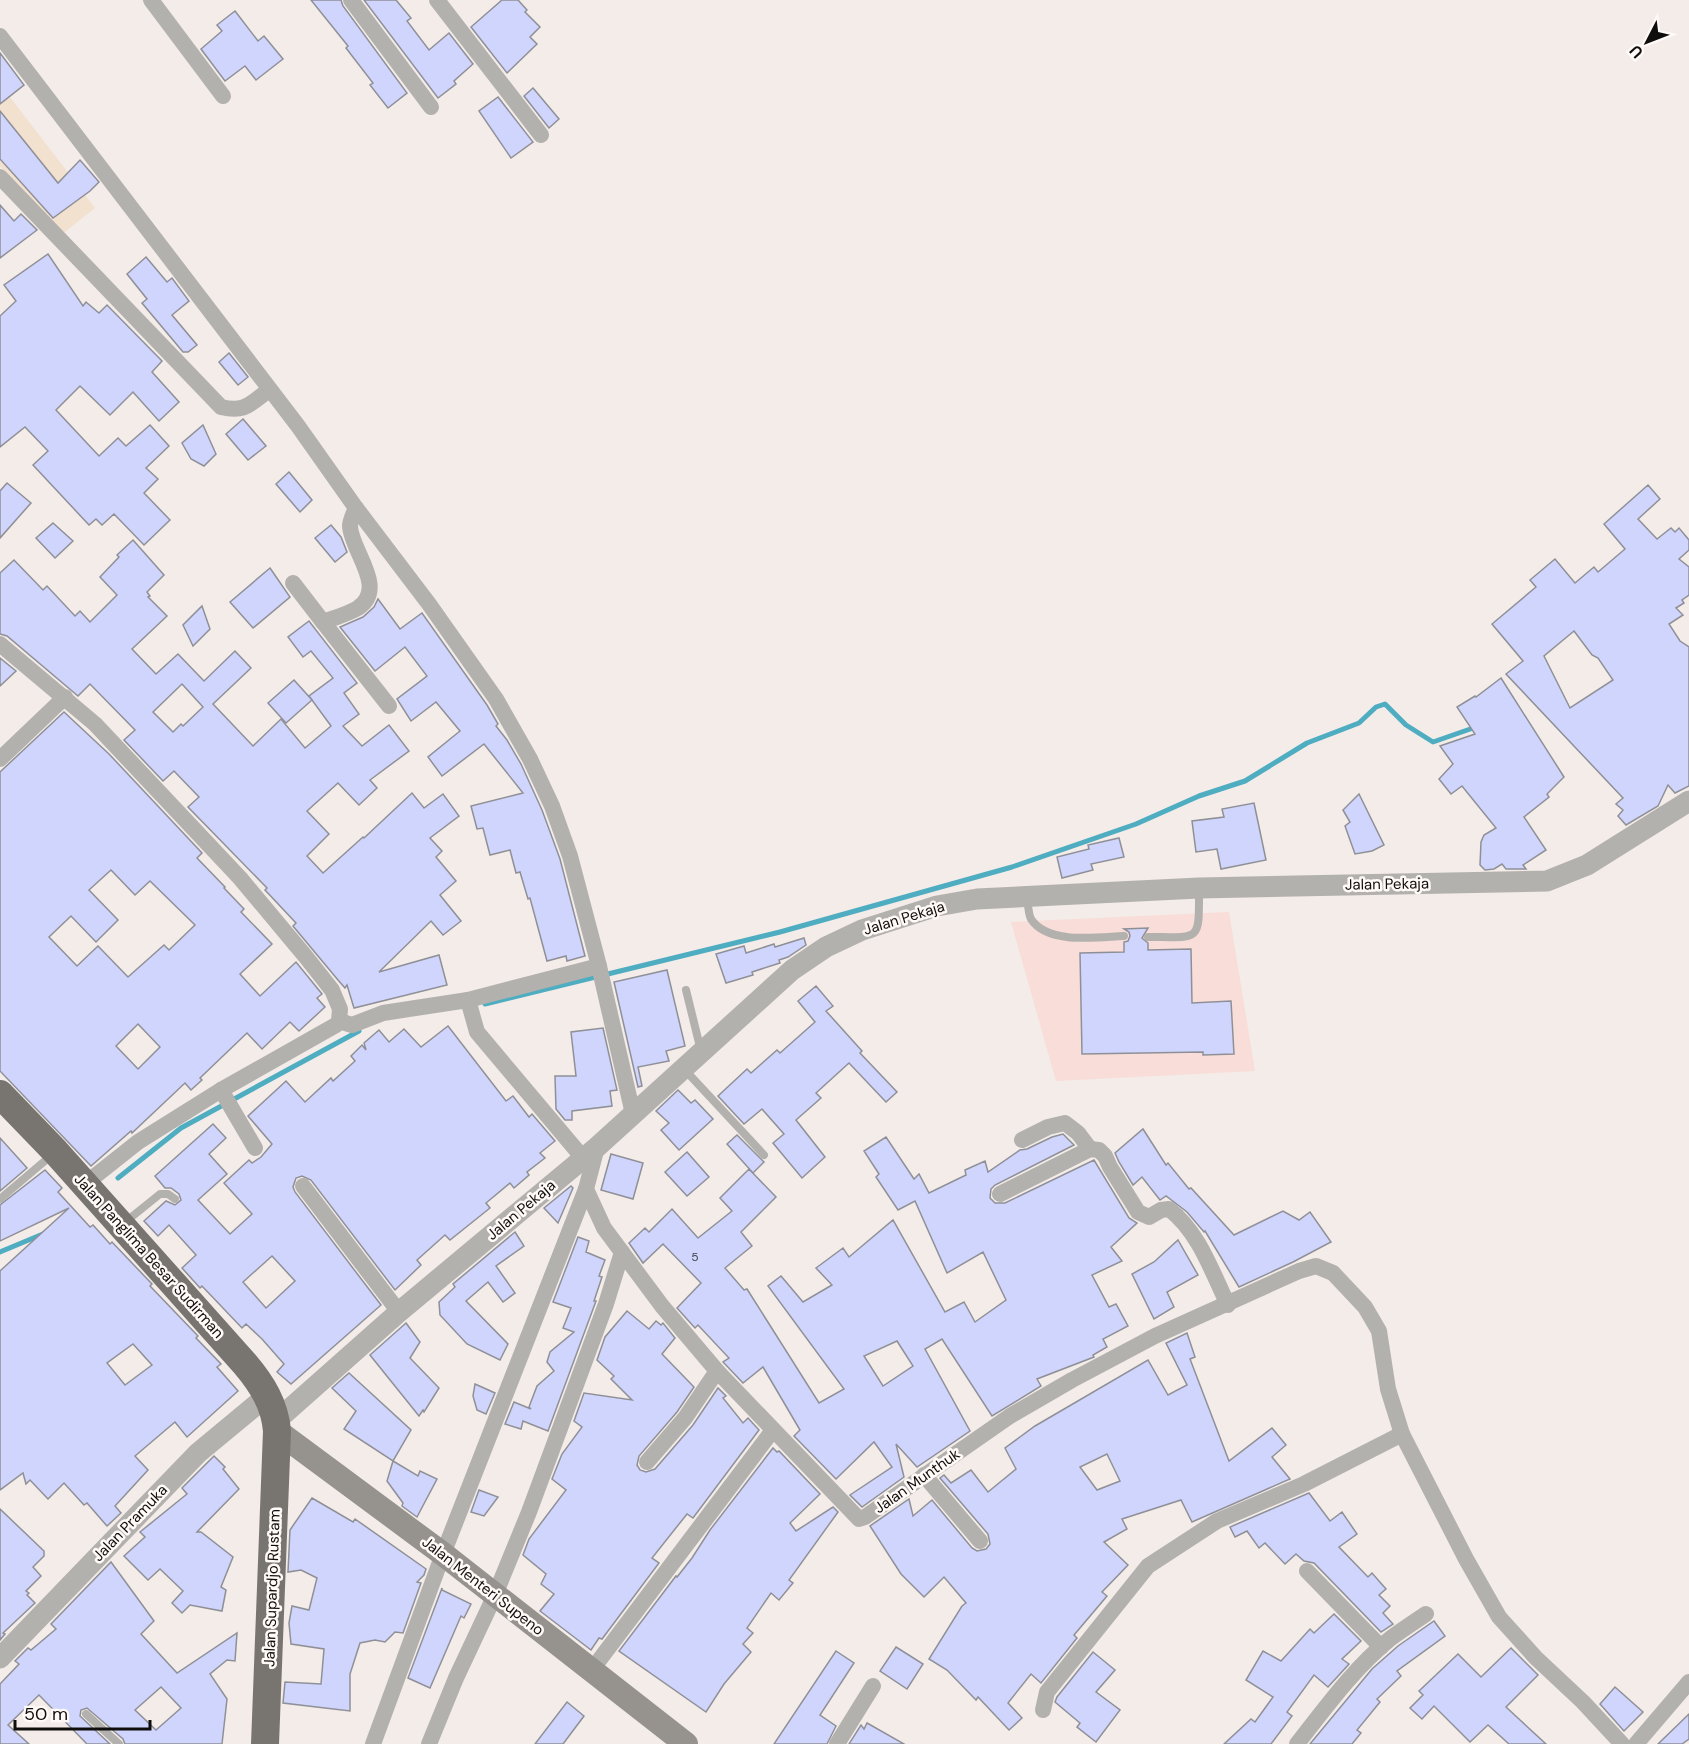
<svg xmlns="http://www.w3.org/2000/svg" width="1689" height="1744" font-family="'DM Sans',sans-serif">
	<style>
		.education { fill: #f2e1cf }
		.medical { fill: #f8ddd9 }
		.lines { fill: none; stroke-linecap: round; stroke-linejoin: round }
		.stream { stroke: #4fadc1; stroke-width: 5 }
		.building { fill: #d0d5fd; stroke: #8f9097; stroke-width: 1.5; fill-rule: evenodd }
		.service { stroke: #b3b1ae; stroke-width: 8 }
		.minor { stroke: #b3b1ae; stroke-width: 16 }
		.tertiary { stroke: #b3b1ae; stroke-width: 21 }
		.secondary { stroke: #96938f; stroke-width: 24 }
		.trunk { stroke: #787570; stroke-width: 28 }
		.labels { text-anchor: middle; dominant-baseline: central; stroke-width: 5; stroke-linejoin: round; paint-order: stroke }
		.number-label { font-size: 12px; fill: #404048 }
		.street-label { font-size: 15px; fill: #100e0c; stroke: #fffaf8 }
	</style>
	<rect width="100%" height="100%" fill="#f4ece8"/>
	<polygon class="education" points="0,84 95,208 61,235 0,166"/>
	<polygon class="medical" points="1229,912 1255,1071 1056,1081 1011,922"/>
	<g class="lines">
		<g class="stream">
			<polyline points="485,1004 780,932 1012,867 1136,824 1199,796 1245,781 1307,743 1359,723 1376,707 1385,704 1406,725 1433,742 1476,727"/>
			<polyline points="118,1178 181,1128 359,1031"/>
			<polyline points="0,1252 43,1234"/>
		</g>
	</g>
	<g class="building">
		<polygon points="311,0 341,0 343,6 407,93 388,108 370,85 373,83 346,48 348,46"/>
		<polygon points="364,0 396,0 411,18 407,21 429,50 449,33 473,64 454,81 456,84 438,98"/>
		<polygon points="502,0 518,0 527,10 525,12 540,27 530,37 537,44 507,73 471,27"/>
		<polygon points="235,11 258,41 264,36 283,59 256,80 245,66 225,81 201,49 222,31 217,25"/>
		<polygon points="0,53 24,85 0,104"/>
		<polygon points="533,88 559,119 549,128 524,96"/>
		<polygon points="498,97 533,142 511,158 479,111"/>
		<polygon points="0,111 58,183 80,160 99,182 90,191 53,218 0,159"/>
		<polygon points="0,205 14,221 21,214 37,230 0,258"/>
		<polygon points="48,254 83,306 86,302 99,313 107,305 162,361 152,372 179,402 159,421 133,392 110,415 80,386 56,410 99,456 118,438 126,446 150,425 169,446 146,468 158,479 144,493 170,520 144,545 114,514 102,525 96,519 89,525 33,465 48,451 25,427 0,447 0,316 16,301 4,285"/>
		<polygon points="146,257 167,282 172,278 189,301 172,315 197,345 188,352 183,352 142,303 147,299 127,274"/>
		<polygon points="229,353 248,377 238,385 219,362"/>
		<polygon points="243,419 266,446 248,460 226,434"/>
		<polygon points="203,425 216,454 204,466 191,459 182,443"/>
		<polygon points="289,472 312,500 300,512 276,484"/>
		<polygon points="7,483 31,503 0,538 0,491"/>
		<path d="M1648,485L1660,499L1638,519L1657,539L1671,528L1675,532L1679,528L1689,540V550L1679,559L1689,567V595L1682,600L1684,603L1676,608L1683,615L1669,624L1680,641L1689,647V786L1675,793L1668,785L1658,806L1626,825L1618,816L1623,810L1616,804L1623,798L1506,674L1523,661L1492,624L1536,587L1530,580L1555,559L1575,583L1594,567L1598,572L1625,549L1604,524ZM1574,631L1592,655L1598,658L1613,680L1570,708L1544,656Z"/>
		<polygon points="53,523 73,541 55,558 36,538"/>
		<polygon points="331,525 341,537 347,552 335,562 315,538"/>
		<path d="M133,540L164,575L147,592L150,596L148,597L167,616L132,649L156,674L178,654L204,681L235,651L251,668L213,704L253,746L281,719L305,748L331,726L309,696L333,678L311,651L303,657L288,637L309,621L357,683L344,693L359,714L343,726L362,746L389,725L409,751L370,780L377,788L359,805L338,783L307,811L329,834L307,856L323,873L363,837L364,838L412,793L424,808L443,794L459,816L430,838L442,851L436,857L456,881L440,895L461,921L443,935L431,921L379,972L439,955L447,985L354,1008L347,985L345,988L338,980L293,926L296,923L265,890L267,888L188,807L199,797L174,771L163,781L124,740L135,730L90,684L78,696L7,636L0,634V573L14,560L43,590L47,586L75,616L80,611L90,622L117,595L100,577L119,557L117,555ZM182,684L203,707L183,726L181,724L173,732L153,712Z"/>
		<polygon points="270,568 290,597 253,628 230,602"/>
		<polygon points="378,599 400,629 422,613 487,705 498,724 496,726 507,740 521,764 542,810 560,859 585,956 567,961 566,956 547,961 530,898 528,899 520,872 516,873 510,850 490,855 483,828 477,829 471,806 523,793 484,744 442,776 428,757 460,731 436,702 411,721 397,699 427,676 405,647 375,671 340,627 363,617 374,607"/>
		<polygon points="202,606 210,629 193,646 183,625"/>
		<polygon points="0,658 16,671 0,686"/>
		<polygon points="1501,678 1564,777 1547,794 1549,797 1524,817 1546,850 1523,865 1526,869 1506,869 1502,864 1494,869 1485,870 1480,865 1481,842 1484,835 1496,828 1462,786 1451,794 1439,779 1453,764 1440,746 1475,734 1457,707 1475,696 1476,697"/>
		<polygon points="294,680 312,700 286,723 268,703"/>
		<path d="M64,712L109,754L202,853L197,858L225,887L224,888L244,909L241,912L272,944L240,974L260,996L296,962L322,994L317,998L325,1007L299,1031L290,1022L262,1049L247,1033L200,1078L202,1080L191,1090L185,1083L132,1133L131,1131L91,1166L0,1071V772ZM111,870L135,895L150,881L195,925L169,950L164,945L128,977L98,946L77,966L49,937L71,916L96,942L118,920L89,890ZM138,1024L160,1047L138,1069L116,1046Z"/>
		<polygon points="1359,794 1384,845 1372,851 1355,854 1345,826 1350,822 1343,810"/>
		<polygon points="1254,803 1266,860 1221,869 1217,849 1196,852 1192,821 1224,817 1222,809"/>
		<polygon points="1119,838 1124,857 1091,864 1093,870 1062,878 1057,857 1089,849 1088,845"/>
		<polygon points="1148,928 1142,938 1148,943 1148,950 1191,949 1192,1003 1231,1001 1234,1054 1203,1055 1203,1052 1082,1054 1080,953 1124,952 1124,942 1128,941 1130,936 1129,932 1124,929"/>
		<polygon points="804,938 806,945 788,957 779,960 780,963 752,972 753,975 726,983 716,954 744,946 746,953 774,944 775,947"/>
		<polygon points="667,970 685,1046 666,1051 669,1061 638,1067 642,1086 638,1087 614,982"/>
		<polygon points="816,986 833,1006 826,1011 862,1051 860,1053 897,1092 886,1102 849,1063 816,1093 821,1098 796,1120 825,1157 802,1178 773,1143 784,1134 762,1109 744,1124 718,1096 747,1069 751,1073 777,1050 780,1053 815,1022 798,1001"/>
		<path d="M448,1026L506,1101L513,1096L529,1117L532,1114L555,1141L540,1153L545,1158L527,1172L529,1175L514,1188L510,1183L486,1203L490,1208L450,1240L445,1235L417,1260L421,1265L395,1290L311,1180L302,1176L296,1178L293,1187L295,1192L381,1305L291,1384L277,1372L284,1364L262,1339L246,1324L242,1328L202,1286L200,1288L182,1268L196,1255L169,1225L158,1236L144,1221L166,1201L175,1205L181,1200L179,1194L171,1188H165L155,1176L213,1124L226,1138L209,1154L227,1174L198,1200L230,1234L252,1214L224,1183L249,1160L252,1163L261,1157L272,1144L248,1116L286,1081L305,1102L331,1078L333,1081L355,1061L351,1056L362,1045L366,1050L364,1043L379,1030L389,1042L404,1029L421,1047ZM272,1256L295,1281L266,1308L243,1282Z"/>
		<polygon points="603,1028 617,1090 610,1091 612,1106 572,1111 572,1120 565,1120 556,1109 555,1076 576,1076 571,1032"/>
		<polygon points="678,1090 691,1103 695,1100 713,1119 679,1150 661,1130 669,1123 656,1111"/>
		<polygon points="1143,1129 1166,1165 1168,1163 1189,1189 1191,1188 1234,1235 1283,1211 1299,1220 1310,1212 1331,1242 1293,1262 1239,1287 1205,1231 1204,1232 1187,1212 1166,1196 1160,1200 1142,1177 1133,1185 1119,1162 1115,1153"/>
		<path d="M1063,1134L1074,1145L995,1185L991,1189L990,1198L995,1203H1005L1094,1160L1129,1218L1137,1223L1111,1247L1122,1261L1092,1275L1109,1307L1116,1304L1128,1326L1103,1339L1107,1347L1093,1355L1094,1357L1037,1379L1041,1386L992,1416L942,1339L925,1349L970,1431L917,1467L896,1444L904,1477L862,1507L850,1495L892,1467L874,1442L836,1479L794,1436L800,1430L763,1367L743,1383L723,1362L729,1358L698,1325L695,1328L677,1308L701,1283L663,1244L643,1263L629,1243L645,1228L649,1232L672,1209L698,1238L732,1211L720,1198L749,1169L776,1197L741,1232L752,1246L725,1268L744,1290L747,1289L819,1403L844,1389L768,1286L781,1276L803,1302L832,1285L816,1268L843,1248L849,1257L893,1220L945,1312L964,1302L975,1322L1006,1300L983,1252L947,1273L915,1201L898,1210L876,1177L879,1174L864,1151L886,1137L914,1179L919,1174L929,1193L966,1175L965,1170L985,1161L988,1172L1020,1150L1027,1149L1052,1137ZM897,1341L913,1366L883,1386L864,1356Z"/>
		<polygon points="737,1135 764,1162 753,1173 727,1144"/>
		<polygon points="0,1138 27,1168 0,1191"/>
		<polygon points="687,1152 709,1177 687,1196 665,1172"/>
		<polygon points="611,1154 643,1163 633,1199 601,1190"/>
		<path d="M45,1170L62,1188L58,1192L90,1227L93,1225L110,1244L112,1242L152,1284L150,1286L198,1336L196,1338L221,1364L217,1367L238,1391L187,1437L175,1422L135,1456L148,1470L115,1506L121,1513L107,1526L87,1503L84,1505L64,1483L48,1499L30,1480L26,1484L23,1473L0,1490V1271L69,1208L0,1241V1205ZM133,1344L152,1365L125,1385L107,1363Z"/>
		<polygon points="571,1186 573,1188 558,1223 544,1208"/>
		<polygon points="515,1232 524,1246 496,1266 515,1293 503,1302 488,1282 466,1301 508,1344 500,1360 467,1344 440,1315 439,1302 455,1287 453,1284"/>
		<polygon points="578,1237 589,1241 586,1252 605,1260 599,1276 602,1277 594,1301 596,1301 548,1431 523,1421 521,1429 505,1424 514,1402 531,1409 529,1407 537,1386 554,1371 547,1362 550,1352 574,1332 563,1328 571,1308 553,1302"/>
		<polygon points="1178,1240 1198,1275 1167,1292 1174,1307 1154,1319 1132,1274 1154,1262"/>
		<polygon points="627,1311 649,1329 656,1321 661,1325 663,1323 675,1338 662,1354 694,1387 677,1412 639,1456 637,1465 640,1470 646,1472 655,1469 693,1425 718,1388 726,1396 723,1398 743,1423 748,1418 759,1430 693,1518 687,1514 652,1558 659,1563 602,1639 599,1638 591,1650 540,1611 554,1594 541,1584 546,1574 523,1555 529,1539 566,1490 552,1479 562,1454 582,1427 574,1421 584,1393 632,1400 611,1379 614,1376 597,1360 605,1337"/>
		<polygon points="406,1323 420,1342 410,1358 439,1388 424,1412 423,1410 419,1416 370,1355"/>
		<path d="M1187,1333L1195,1357L1190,1359L1229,1461L1272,1428L1286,1445L1272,1457L1290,1479L1192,1522L1181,1500L1122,1519L1127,1529L1104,1542L1128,1565L1102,1592L1107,1596L1074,1635L1077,1638L1041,1683L1031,1674L1008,1703L1022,1718L1009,1730L978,1697L976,1700L947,1670L929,1659L962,1606L966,1603L944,1577L924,1597L901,1574L870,1526L909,1499L913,1516L932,1500L972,1548L977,1551L986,1549L990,1544L988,1534L940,1478L944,1475L951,1483L971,1470L988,1492L1016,1469L1005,1448L1035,1426L1148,1360L1168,1395L1187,1385L1166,1343ZM1107,1454L1120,1481L1097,1490L1080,1467Z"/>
		<polygon points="349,1373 411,1430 393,1461 344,1429 356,1411 332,1388"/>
		<polygon points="475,1384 495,1393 486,1414 477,1410 473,1396"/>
		<polygon points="773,1448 777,1452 779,1451 820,1494 790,1523 796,1531 833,1507 838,1512 789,1580 793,1583 779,1600 771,1593 747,1628 753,1633 743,1644 751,1652 724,1684 706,1712 619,1651 676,1576 677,1577 692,1558 710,1530"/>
		<polygon points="214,1456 225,1467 223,1469 239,1489 197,1532 201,1532 233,1557 221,1587 226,1590 222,1611 190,1605 182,1613 172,1603 183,1591 160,1569 148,1580 124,1556 145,1537 140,1532 187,1494 182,1488"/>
		<polygon points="393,1461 418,1476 420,1471 437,1479 417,1517 402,1506 403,1503 387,1481"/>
		<polygon points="479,1490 498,1497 484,1516 471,1512"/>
		<polygon points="1309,1493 1330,1521 1342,1512 1357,1534 1339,1547 1368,1577 1372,1573 1386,1589 1379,1595 1390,1606 1383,1613 1393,1624 1381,1632 1314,1563 1304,1561 1296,1554 1285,1564 1265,1543 1259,1548 1247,1531 1235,1537 1230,1527"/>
		<polygon points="312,1498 353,1522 355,1519 426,1569 424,1575 417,1582 421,1583 403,1633 395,1632 385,1642 375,1640 360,1643 350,1674 350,1711 283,1703 285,1682 321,1684 324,1649 291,1644 289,1623 292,1606 309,1610 317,1578 301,1570 288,1572 290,1530"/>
		<polygon points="0,1509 44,1551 44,1556 33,1567 41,1576 26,1591 29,1593 27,1595 35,1603 3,1633 5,1634 0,1640"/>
		<path d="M111,1562L154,1621L141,1634L177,1673L237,1633L235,1661L227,1660L210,1674L227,1699L222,1744H125L123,1739L87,1708L81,1710L80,1716L110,1744H87L39,1695L8,1725L29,1744H0V1684L19,1664L15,1661L28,1648L31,1650L56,1629L51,1624ZM161,1687L181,1708L156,1730L135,1710Z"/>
		<polygon points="442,1588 442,1590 471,1604 464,1618 461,1616 430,1688 408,1678"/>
		<polygon points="1334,1614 1361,1641 1342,1659 1349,1664 1328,1687 1314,1675 1287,1712 1292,1716 1271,1744 1224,1744 1251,1719 1255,1722 1273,1697 1246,1680 1263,1651 1281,1661 1310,1629 1314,1633"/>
		<polygon points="1434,1621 1445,1636 1397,1671 1401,1676 1377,1699 1380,1702 1357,1730 1361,1733 1352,1744 1310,1744 1372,1669 1398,1646"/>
		<polygon points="896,1647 923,1664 907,1689 880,1671"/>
		<polygon points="1511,1648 1538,1675 1506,1707 1546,1744 1509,1744 1488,1725 1470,1742 1434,1706 1422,1719 1410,1708 1423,1695 1419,1691 1458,1654 1481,1677"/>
		<polygon points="836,1651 854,1663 820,1715 836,1726 827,1744 774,1744"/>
		<polygon points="1093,1652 1115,1670 1096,1692 1120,1710 1096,1742 1077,1727 1080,1723 1055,1702 1057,1697"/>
		<polygon points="1615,1687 1643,1712 1624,1731 1600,1704"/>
		<polygon points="567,1702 584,1716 563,1744 535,1744"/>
		<polygon points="1689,1714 1689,1739 1682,1744 1658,1744"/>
		<polygon points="867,1723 904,1744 849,1744 861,1725 864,1729"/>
	</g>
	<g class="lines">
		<g class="service">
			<path d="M1027,896C1028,903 1028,913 1031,919C1048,945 1098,937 1124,936"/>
			<path d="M1148,937C1201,937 1199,943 1199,889"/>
			<polyline points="686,990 701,1051"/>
			<polyline points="685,1070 764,1155"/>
			<polyline points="0,1199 53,1154"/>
			<polyline points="124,1223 160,1194 168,1194 175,1199"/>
			<polyline points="86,1714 119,1744"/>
		</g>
		<g class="minor">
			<polyline points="151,0 223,96"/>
			<polyline points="351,0 431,107"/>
			<polyline points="437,0 541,135"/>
			<polyline points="0,36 298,426 356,508 429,604 496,699 530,759 552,806 570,856 599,966 633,1114"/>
			<path d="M0,177L221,407C245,413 250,404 269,390"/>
			<path d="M356,508C354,513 350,520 350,526C351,551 388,588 358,608C348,614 334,618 323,622L389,706"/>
			<polyline points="293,583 323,622"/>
			<polyline points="0,644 95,724 240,878 306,957 332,990 340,1009 339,1021 336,1025 221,1090 138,1142 85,1184"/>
			<polyline points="0,759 65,697"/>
			<polyline points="339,1021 352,1025 383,1013 468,1000"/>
			<polyline points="221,1090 255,1148"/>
			<polyline points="1022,1140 1048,1127 1065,1123 1078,1133 1090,1149"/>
			<polyline points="597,1147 586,1189 604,1228 662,1306 717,1371 859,1519 865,1517 1010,1416 1072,1380 1155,1336 1299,1271 1316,1266 1333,1273 1365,1307 1379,1331 1388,1389 1402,1434 1466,1559 1499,1617 1536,1658 1583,1702 1622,1744"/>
			<polyline points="583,1158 477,1032 468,1000 599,966"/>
			<polyline points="303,1186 399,1312"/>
			<path d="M1000,1194L1090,1149L1099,1150L1105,1156L1110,1167L1138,1212L1149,1217L1161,1210L1169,1209C1199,1232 1212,1272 1228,1305"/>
			<polyline points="647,1462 685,1418 717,1371"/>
			<polyline points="924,1475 980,1541"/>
			<polyline points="1307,1571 1381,1647"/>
			<polyline points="591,1671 773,1430"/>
			<polyline points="1043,1710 1047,1692 1148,1566 1217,1521 1304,1484 1402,1434"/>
			<polyline points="373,1744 443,1554 586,1189"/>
			<polyline points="429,1744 456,1678 495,1595 529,1512 606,1304 622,1252"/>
			<polyline points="837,1744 873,1686"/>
			<path d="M1297,1744C1326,1707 1354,1668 1391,1638C1402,1630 1414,1622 1426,1614"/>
			<polyline points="1636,1744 1689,1682"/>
		</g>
		<g class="tertiary">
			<polyline points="276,1421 399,1312 597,1147 792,970 826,947 862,930 937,906 977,899 1199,888 1547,881 1587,865 1689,801"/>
			<polyline points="0,1658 198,1453 268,1395"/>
		</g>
		<polyline class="secondary" points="277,1431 443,1554 686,1744"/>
		<path class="trunk" d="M0,1094L55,1151L245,1364C262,1384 275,1405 277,1431L265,1744"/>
	</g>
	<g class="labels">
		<g class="number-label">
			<text x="695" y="1257">5</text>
		</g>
		<g class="street-label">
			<text transform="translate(1387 884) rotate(-1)">Jalan Pekaja</text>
			<text transform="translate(904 918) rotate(-17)">Jalan Pekaja</text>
			<text transform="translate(521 1210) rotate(-40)">Jalan Pekaja</text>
			<text transform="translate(149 1256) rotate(48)">Jalan Panglima Besar Sudirman</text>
			<text transform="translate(917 1481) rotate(-35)">Jalan Munthuk</text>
			<text transform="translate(130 1523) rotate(-46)">Jalan Pramuka</text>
			<text transform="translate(483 1586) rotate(38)">Jalan Menteri Supeno</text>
			<text transform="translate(272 1588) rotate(-88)">Jalan Supardjo Rustam</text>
		</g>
	</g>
	<g transform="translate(1647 42) rotate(228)" stroke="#fffaf8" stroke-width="4.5" paint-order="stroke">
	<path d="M0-4.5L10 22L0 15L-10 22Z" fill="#100e0c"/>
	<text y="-9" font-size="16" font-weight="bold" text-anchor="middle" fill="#100e0c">U</text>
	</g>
	<path d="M15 1720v9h135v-9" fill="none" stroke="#100e0c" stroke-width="3"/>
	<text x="24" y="1720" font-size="18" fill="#100e0c" stroke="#fffaf8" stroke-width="4.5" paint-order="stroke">50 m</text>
</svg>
